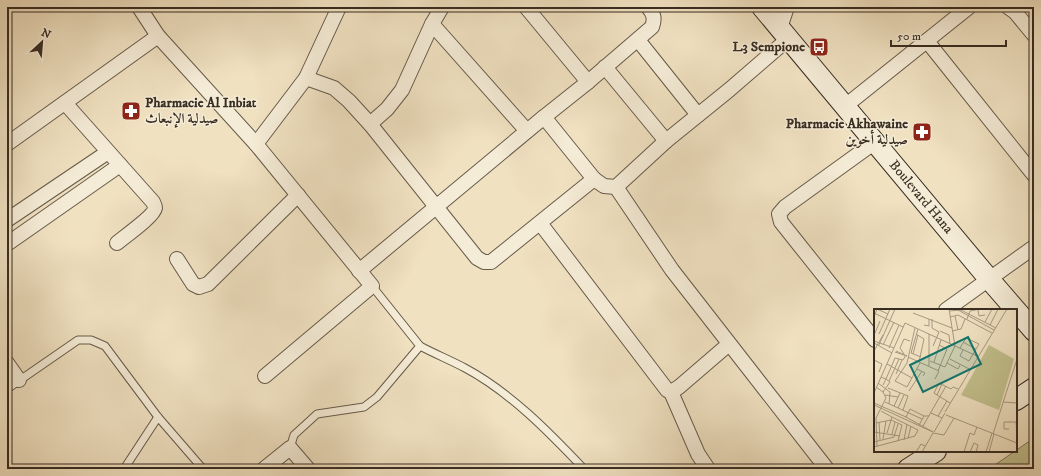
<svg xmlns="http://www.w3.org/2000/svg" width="1041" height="476" font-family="'IM FELL DW Pica',Amiri,serif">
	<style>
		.green { fill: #c2c08d; stroke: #7d7658 }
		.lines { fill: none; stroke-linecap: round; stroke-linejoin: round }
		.lane-casing { stroke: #665a4a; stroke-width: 9 }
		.street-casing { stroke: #665a4a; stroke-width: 16 }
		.secondary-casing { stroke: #382d22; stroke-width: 22 }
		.lane { stroke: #f5ecd7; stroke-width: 7 }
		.street { stroke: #f5ecd7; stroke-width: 14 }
		.secondary { stroke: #f5ecd7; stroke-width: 20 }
		.labels { text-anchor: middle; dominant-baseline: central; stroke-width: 3; stroke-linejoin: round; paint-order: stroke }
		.poi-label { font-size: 14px; font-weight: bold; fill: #382d22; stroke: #f5ecd7; text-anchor: end }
		.street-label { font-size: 14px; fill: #382d22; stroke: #f5ecd7 }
		.inset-road { fill: none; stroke: #a69981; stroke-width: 1 }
		.view { fill: #0f766e; fill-opacity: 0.15; stroke: #0f766e; stroke-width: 2 }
		.inset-edge { fill: none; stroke: #382d22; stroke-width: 2 }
	</style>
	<rect width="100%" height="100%" fill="#f0e1c1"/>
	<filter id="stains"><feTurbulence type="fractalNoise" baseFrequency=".005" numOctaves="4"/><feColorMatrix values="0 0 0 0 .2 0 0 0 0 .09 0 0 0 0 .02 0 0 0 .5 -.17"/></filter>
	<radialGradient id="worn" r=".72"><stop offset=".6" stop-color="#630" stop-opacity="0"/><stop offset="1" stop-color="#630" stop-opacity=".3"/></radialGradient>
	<polygon class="green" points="1034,438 1034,469 989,469"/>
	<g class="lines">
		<g class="lane-casing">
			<g id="lane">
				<path d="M420,346C435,354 450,360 465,368C510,392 549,432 584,469"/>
				<polyline points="7,389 78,340 91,340 105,346 158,417"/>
				<polyline points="290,448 294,435 317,414 364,407 377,397 420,346 372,286"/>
				<polyline points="124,469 158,417 203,469"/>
			</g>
		</g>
		<g class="street-casing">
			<g id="street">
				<polyline points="139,7 158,36 256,144 372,286 265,376"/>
				<polyline points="526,7 588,82"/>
				<polyline points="1008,7 1015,12 1034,35"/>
				<polyline points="432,24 527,131"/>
				<polyline points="780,28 787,7"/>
				<polyline points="638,40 698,115"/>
				<polyline points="927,41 1034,175"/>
				<polyline points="605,67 666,141"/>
				<polyline points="306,78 334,88 349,101 370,124 477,258 484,262 491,262 594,179 604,186 616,187 666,141 729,90 788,39"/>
				<path d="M65,103L153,202C154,204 155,206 155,208C154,216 124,237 117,243"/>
				<polyline points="844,107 969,7"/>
				<polyline points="544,117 594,179"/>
				<polyline points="370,124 387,109 402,90 432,24 442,7"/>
				<polyline points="7,144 158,36"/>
				<polyline points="256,144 306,78 339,7"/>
				<polyline points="616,187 672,270 827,469"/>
				<polyline points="7,220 108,152"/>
				<polyline points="540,223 667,390 671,392 679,387 729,344"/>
				<polyline points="7,244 120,165"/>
				<polyline points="177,259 193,284 199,287 208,284 298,195"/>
				<path d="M359,271L544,117L588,82L652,27C655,19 654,14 648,7"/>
				<polyline points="946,310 1034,247"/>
				<polyline points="875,340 781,222 779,214 785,207 875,142"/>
				<polyline points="7,363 19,380"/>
				<polyline points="671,392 698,454 708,469"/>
				<polyline points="264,469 290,448 308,469"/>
			</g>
		</g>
		<g class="secondary-casing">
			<g id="secondary">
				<polyline points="762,7 989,279 1034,331"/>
				<polyline points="1016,400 1034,388"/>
				<polyline points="908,469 936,451"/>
			</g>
		</g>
		<use href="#lane" class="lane"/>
		<use href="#street" class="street"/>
		<use href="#secondary" class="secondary"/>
	</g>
	<defs>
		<g id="bus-square" transform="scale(1)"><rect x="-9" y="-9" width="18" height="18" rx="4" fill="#8f2418" stroke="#f5ecd7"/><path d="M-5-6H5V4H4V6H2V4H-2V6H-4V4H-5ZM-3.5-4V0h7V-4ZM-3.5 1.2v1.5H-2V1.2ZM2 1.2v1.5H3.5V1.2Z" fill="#fff"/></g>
		<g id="pharmacy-square" transform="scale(1)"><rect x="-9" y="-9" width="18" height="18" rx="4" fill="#8f2418" stroke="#f5ecd7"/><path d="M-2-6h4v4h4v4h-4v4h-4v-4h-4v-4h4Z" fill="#fff"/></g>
	</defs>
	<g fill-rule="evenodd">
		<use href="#bus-square" x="819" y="47"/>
		<use href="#pharmacy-square" x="131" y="111"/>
		<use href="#pharmacy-square" x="922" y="132"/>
	</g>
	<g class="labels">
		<g class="poi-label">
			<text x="805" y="47">L3 Sempione</text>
			<text x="145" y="103" text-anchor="start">Pharmacie Al Inbiat<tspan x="145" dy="16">صيدلية الإنبعاث</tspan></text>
			<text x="908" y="124">Pharmacie Akhawaine<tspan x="908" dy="16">صيدلية أخوين</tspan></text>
		</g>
		<g class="street-label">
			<text transform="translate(921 197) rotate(50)">Boulevard Hana</text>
		</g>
	</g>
	<g transform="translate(874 309)">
		<rect width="143" height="143" fill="#f0e1c1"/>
		<path d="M115,36L140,50L125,101L87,86Z" fill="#c2c08d"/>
		<path class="inset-road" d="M75,0L81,37M84,1L120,21M104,1L105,7L111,6M75,2L87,1L122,19M0,4L29,18M39,4L78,19M81,7L84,21M0,8L3,0L14,5M76,8L84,6L118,24M58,10V19L65,23L59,37M93,10L96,2L106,0M111,13L118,0M50,16L55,17V10M116,16L124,0M41,19L33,54L21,72L33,78L46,54M44,20L37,44L47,48M66,22L75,26L76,35M78,22L87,20L91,10M1,24L6,12M5,25L16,0M42,25L50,30L45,53M0,32L20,39M89,33L102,40M0,34L18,44M5,36L21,0M9,36L20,13M15,39L25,16M86,39L92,29L105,35L95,52L86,47L89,41M0,42L9,26M21,43L33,47L22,42M30,45L26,39L30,30L36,32M39,45L44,26M34,48L65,62L61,70M76,50L97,61M0,51L8,55L5,63M56,52L71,58L81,37M60,53L67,31M73,54L84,60L86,56M13,55L38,69M55,57V25M43,60L51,64L49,67M64,62L73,40L65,36M22,65L28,51M7,68L12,70L9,76M15,72L25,50M4,74L16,83L15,95M2,78L9,83L12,89L2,109L3,137M14,79L34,87L29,101M35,82L48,62M9,83L16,73L12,70L21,49L29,51L32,46M0,84L31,14L105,48M11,86L24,88M63,86L68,75M11,93L48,110M129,93L143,94M0,94L32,108L59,123L0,96M76,94L60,84L65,74L77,80L79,78L84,80M20,97L26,84M24,99L30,86M7,102L18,108M71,103L133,0M57,104L68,109M72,106L143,134M64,107L73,92M32,108L36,100L50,107M5,113L6,131M142,113L143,126M2,114L17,111L28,116M45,116L50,107H55M49,117L72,77M135,120H130V113H143M0,123L26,127M60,123L71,104M18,125L21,113M119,125L143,50M34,129L37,117M9,130L12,112M30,131L33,115M24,132L28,116M0,133L20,128L24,115M0,138L41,127L44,121L18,108L13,124M42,143L47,135L51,137M48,143L59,124L70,126L80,109M90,143L96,124L100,126L103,118M96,143L100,134L104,136L102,143M112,143L118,124M115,143L120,125"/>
		<path class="view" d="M94,28L107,55L49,83L36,56Z"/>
		<rect width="143" height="143" class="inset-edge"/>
	</g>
	<rect width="1041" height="476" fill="none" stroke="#f0e1c1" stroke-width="24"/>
	<rect x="8" y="8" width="1025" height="460" fill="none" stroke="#382d22" stroke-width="2"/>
	<rect x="12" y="12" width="1017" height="452" fill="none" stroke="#382d22"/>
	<g transform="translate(42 42) rotate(26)" stroke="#f5ecd7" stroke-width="3" paint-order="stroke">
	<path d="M0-3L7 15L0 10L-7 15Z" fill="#382d22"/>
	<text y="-6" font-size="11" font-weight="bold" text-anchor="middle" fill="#382d22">N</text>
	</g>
	<path d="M891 40v6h115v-6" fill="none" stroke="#382d22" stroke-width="2"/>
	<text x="897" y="40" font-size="12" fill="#382d22" stroke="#f5ecd7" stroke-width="3" paint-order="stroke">50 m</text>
	<rect width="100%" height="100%" filter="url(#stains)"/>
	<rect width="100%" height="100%" fill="url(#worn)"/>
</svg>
